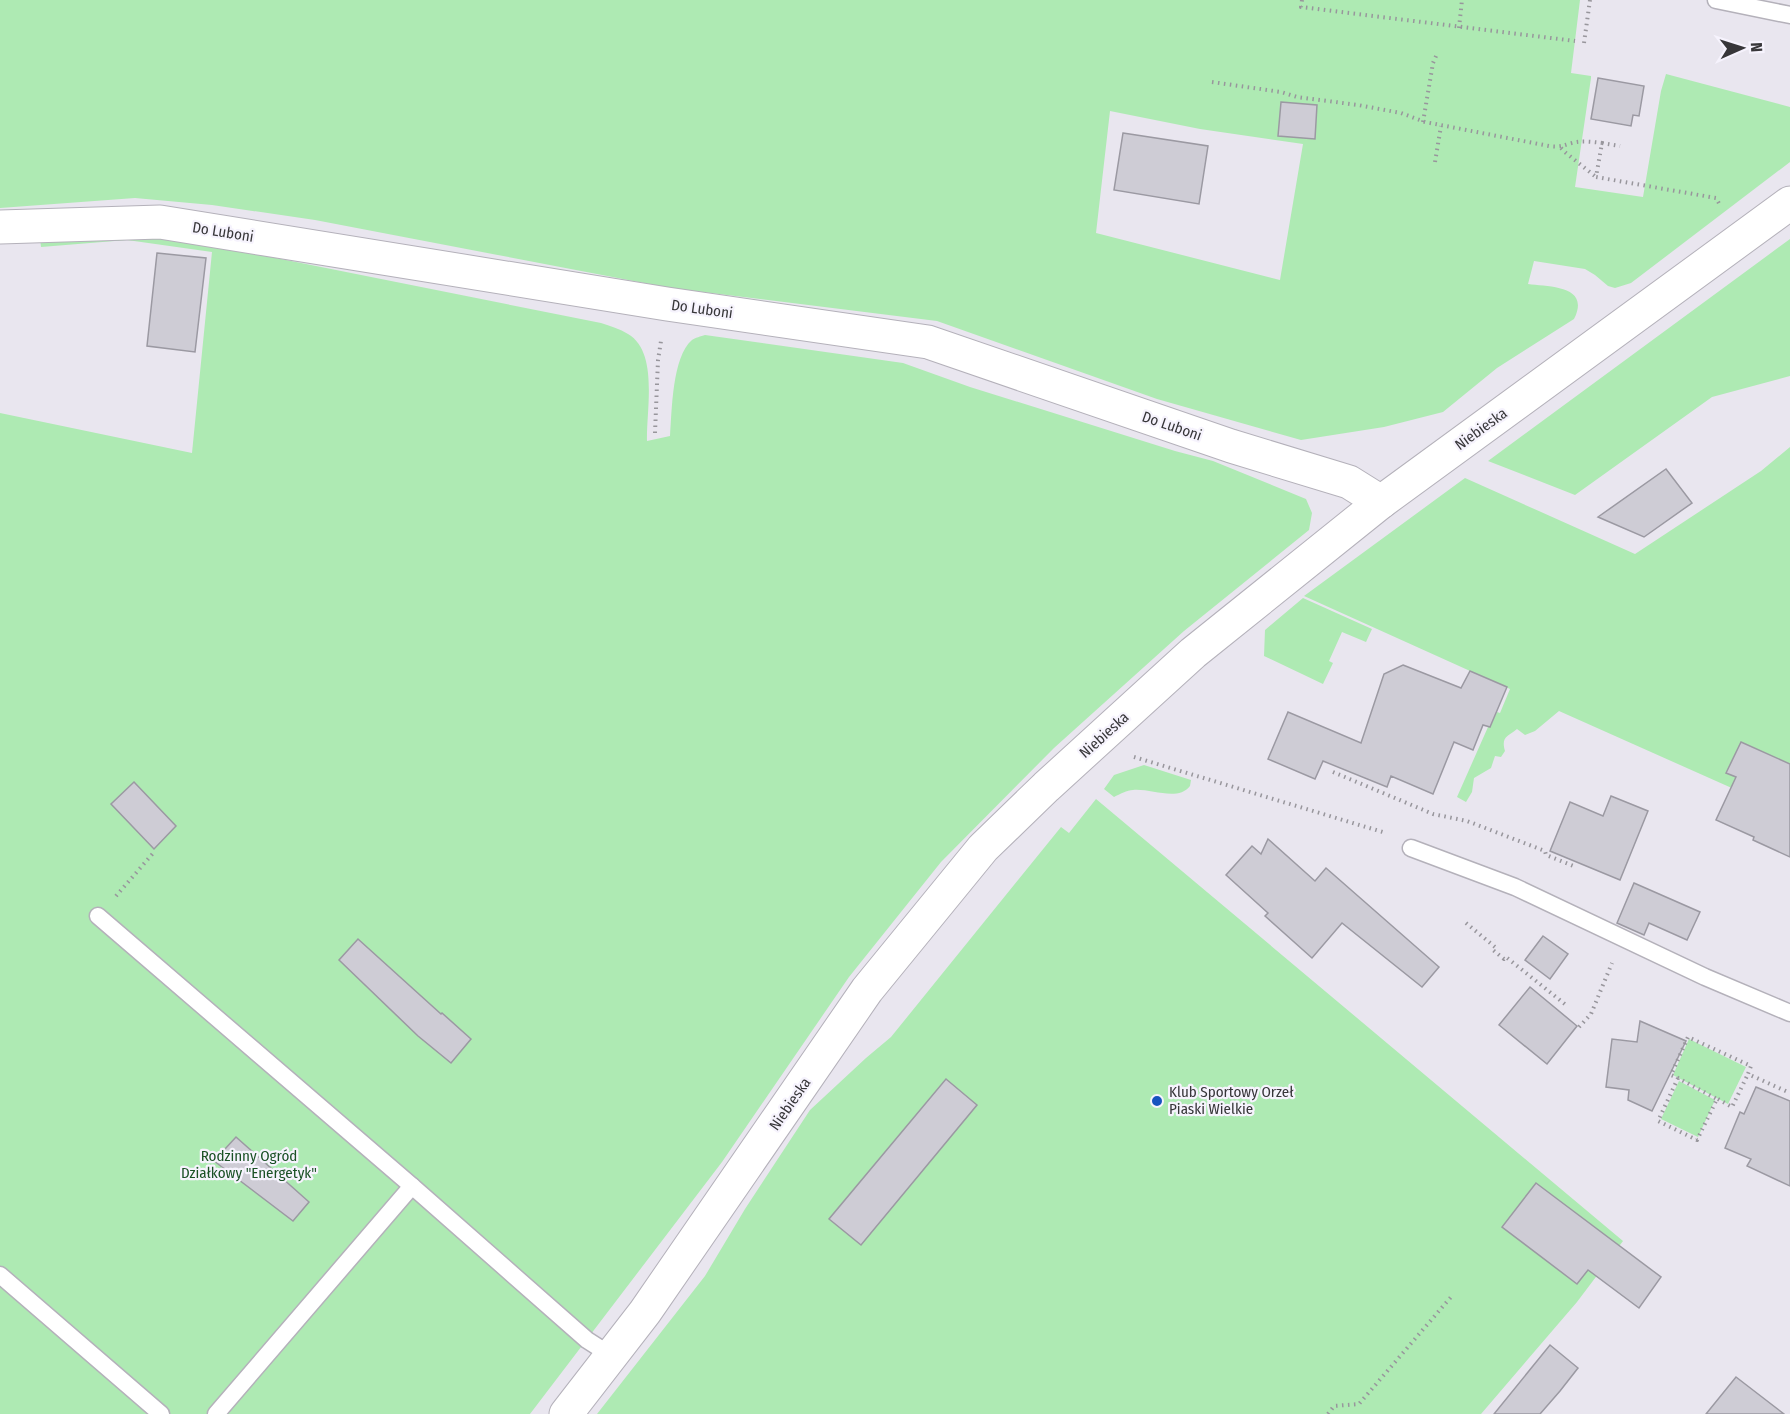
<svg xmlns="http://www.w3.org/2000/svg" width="1790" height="1414" font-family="'Fira Sans Condensed',sans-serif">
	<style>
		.green { fill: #aeeab3; fill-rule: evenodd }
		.building { fill: #ceccd5; stroke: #9b99a2; stroke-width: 1.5 }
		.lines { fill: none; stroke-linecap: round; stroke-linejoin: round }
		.lane-casing { stroke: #b4b1ba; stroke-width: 19 }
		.street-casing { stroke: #b4b1ba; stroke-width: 35 }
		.secondary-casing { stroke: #b4b1ba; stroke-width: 35 }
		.path { stroke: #98969c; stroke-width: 4; stroke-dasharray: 1.5 4.5; stroke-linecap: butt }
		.lane { stroke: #fff; stroke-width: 16 }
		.street { stroke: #fff; stroke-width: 33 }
		.secondary { stroke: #fff; stroke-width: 33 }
		.poi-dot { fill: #1753bf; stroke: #f6f3fd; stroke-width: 2 }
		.labels { text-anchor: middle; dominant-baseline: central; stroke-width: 4.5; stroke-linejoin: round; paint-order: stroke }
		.street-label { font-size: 15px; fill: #373639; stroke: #f6f3fd }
		.poi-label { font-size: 15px; fill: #373639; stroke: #f6f3fd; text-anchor: start }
		.park-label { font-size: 15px; fill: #1a5125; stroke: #f6f3fd }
	</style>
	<rect width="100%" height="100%" fill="#e9e6ef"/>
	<g class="green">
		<path d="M0,0H1580L1571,73L1591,76V78L1575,187L1643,197L1661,91L1666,74L1790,107V162L1631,283L1615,288L1608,286L1595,275L1585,269L1534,261L1528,284C1549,287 1591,285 1574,319L1497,368L1443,412L1384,427L1301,440L1157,399L937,321L670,288L315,220L212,205L135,198L0,208ZM1110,111L1200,129L1303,144L1280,280L1096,233Z"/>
		<path d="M40,238H164L216,246L601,323C610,326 620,329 628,334C659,352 646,411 647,441L670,436C672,411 672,357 692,340C695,338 701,336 705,335L903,363L970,387L1175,451L1213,461L1306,499L1312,513L1309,530L1184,631L1054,748L941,862L849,977L722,1162L530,1414H0V413L192,453L212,252L127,240L41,247Z"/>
		<polygon points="1790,239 1790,376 1712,397 1575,495 1488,461"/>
		<path d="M1790,447V814L1559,711L1535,731L1525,735L1517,729C1507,737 1501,737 1505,751L1501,757L1495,756L1491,768L1474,778L1472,792L1466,802L1457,797L1488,727H1490L1497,712L1500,713L1510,689L1304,596L1465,478L1635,554L1761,471Z"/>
		<polygon points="1303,598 1372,629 1366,642 1342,632 1329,661 1333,663 1323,684 1264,656 1265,630"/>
		<path d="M1144,765L1191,780L1190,786C1178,802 1150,788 1133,790C1127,790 1120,794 1114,797L1104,789L1114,775Z"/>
		<polygon points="1096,799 1623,1241 1577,1302 1481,1414 597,1414 705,1276 745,1209 810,1110 866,1058 891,1037 1061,827 1069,833"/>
		<polygon points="1689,1039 1746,1067 1728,1104 1673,1075"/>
		<polygon points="1679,1081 1715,1100 1698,1137 1661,1119"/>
	</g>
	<g class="building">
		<polygon points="1598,78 1644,86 1639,116 1633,115 1631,126 1591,119"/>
		<polygon points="1281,102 1317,105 1315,139 1278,136"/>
		<polygon points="1123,133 1208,146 1199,204 1114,190"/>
		<polygon points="157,253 206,258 195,352 147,346"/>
		<polygon points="1666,469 1692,503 1644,537 1598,517"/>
		<polygon points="1403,665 1461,688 1470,671 1507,687 1490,727 1483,725 1473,750 1454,742 1433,794 1391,776 1387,787 1323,761 1315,779 1268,759 1288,712 1361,743 1384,674"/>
		<polygon points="1741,742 1790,764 1790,857 1753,840 1754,837 1716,820 1736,777 1726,773"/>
		<polygon points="134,782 176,826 154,849 111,804"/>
		<polygon points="1611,796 1648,811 1620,880 1550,851 1570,802 1603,816"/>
		<polygon points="1268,839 1315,881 1326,868 1439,967 1422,987 1342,923 1312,958 1265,916 1268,913 1226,875 1252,846 1261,854"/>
		<polygon points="1634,883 1700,912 1687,940 1649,923 1644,935 1617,923"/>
		<polygon points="1543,936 1568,954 1550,979 1525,960"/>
		<polygon points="358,939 441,1014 442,1013 471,1039 451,1063 418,1036 339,960"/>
		<polygon points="1530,987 1577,1026 1547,1064 1499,1025"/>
		<polygon points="1640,1021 1686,1041 1652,1111 1628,1100 1629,1090 1606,1087 1612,1039 1637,1042"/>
		<polygon points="946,1079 977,1105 861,1245 829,1219"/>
		<polygon points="1756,1087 1790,1101 1790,1186 1747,1166 1751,1159 1725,1148 1740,1112 1744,1114"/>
		<polygon points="236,1137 309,1202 293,1221 214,1161"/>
		<polygon points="1536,1183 1661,1277 1639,1308 1588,1270 1577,1284 1502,1227"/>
		<polygon points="1550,1345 1578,1368 1560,1391 1540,1414 1494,1414"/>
		<polygon points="1736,1377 1784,1414 1706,1414"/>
	</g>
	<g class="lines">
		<g class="lane-casing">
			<g id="lane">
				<polyline points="1716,0 1790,15"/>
				<polyline points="1411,848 1515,887 1705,977 1790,1013"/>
				<polyline points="98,916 412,1186 587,1340 612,1356"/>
				<polyline points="0,1275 161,1414"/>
				<polyline points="216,1414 412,1186"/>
			</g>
		</g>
		<g class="street-casing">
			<polyline id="street" points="0,227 160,222 667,304 928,342 1231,446 1349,482 1381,502"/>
		</g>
		<g class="secondary-casing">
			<polyline id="secondary" points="566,1414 645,1312 867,990 983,848 1046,787 1193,653 1381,502 1790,203"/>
		</g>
		<g class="path">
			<polyline points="1302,0 1301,7 1575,41"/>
			<polyline points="1459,28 1462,0"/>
			<polyline points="1584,43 1590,0"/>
			<path d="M1212,82L1281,92L1297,97L1358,105L1401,113L1425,122L1549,146C1563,148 1564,144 1577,142C1585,141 1594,142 1602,143L1596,177L1716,198L1721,207"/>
			<polyline points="1423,122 1433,63 1436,56"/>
			<polyline points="1602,143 1620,146"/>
			<polyline points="1561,148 1566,153 1596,177"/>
			<polyline points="1435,162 1441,126"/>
			<polyline points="655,433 658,360 661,341"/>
			<polyline points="1134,757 1386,833"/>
			<polyline points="1333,772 1433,814 1467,821 1545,851 1546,855 1576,867"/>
			<polyline points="116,896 155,851"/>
			<polyline points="1466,923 1495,947 1493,950 1504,959 1506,957 1566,1005"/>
			<polyline points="1579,1027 1591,1014 1612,963"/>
			<polyline points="1678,1078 1658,1121 1697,1140 1717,1099 1678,1078 1671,1075 1688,1037 1751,1066 1748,1074 1790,1093"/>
			<polyline points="1718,1099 1732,1107 1748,1074"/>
			<polyline points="1328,1414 1334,1406 1359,1404 1451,1297"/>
		</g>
		<use href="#lane" class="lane"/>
		<use href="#street" class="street"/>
		<use href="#secondary" class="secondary"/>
	</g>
	<circle class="poi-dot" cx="1157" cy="1101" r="6"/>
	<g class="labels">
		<g class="street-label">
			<text transform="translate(223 232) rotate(9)">Do Luboni</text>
			<text transform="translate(702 309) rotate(8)">Do Luboni</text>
			<text transform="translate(1172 426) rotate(19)">Do Luboni</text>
			<text transform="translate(1481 429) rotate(-36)">Niebieska</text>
			<text transform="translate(1104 735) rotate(-42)">Niebieska</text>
			<text transform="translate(790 1104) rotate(-55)">Niebieska</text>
		</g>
		<g class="poi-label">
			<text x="1169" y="1092">Klub Sportowy Orzeł<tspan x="1169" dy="17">Piaski Wielkie</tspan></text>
		</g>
		<g class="park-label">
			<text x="249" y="1156">Rodzinny Ogród<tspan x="249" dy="17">Działkowy "Energetyk"</tspan></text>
		</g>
	</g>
	<g transform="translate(1742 48) rotate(87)" stroke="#f6f3fd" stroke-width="4.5" paint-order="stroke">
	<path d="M0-4.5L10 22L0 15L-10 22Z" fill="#373639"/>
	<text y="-9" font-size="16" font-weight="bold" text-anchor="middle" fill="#373639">N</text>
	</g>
</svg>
